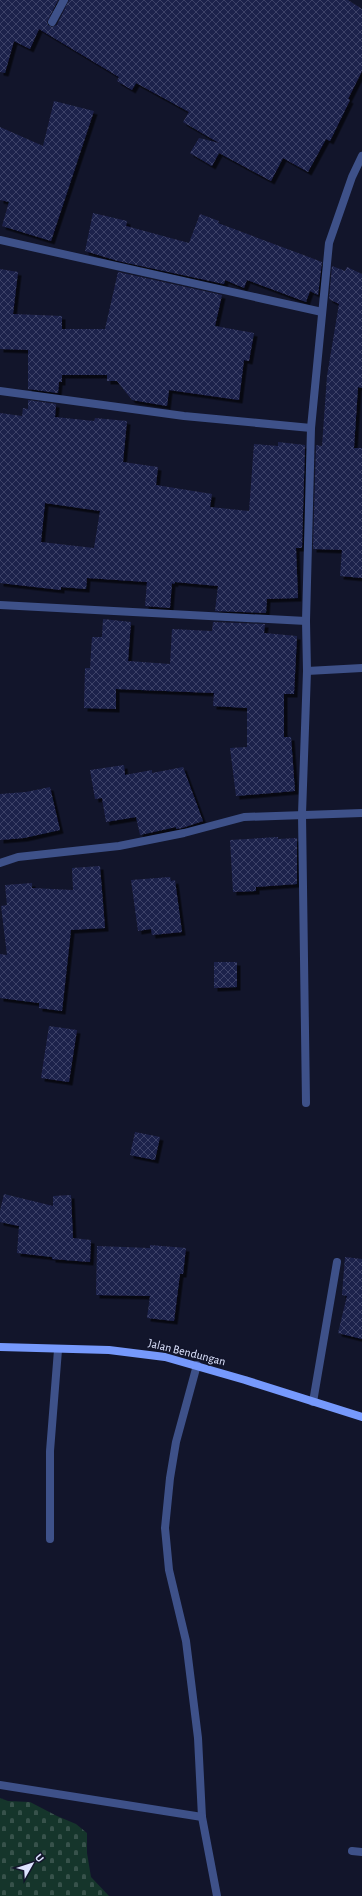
<svg xmlns="http://www.w3.org/2000/svg" width="362" height="1896" font-family="'Alegreya Sans',sans-serif">
	<style>
		.cemetery { fill: url(#cemetery-stones) }
		.building { fill: url(#building-cross-hatch); fill-rule: evenodd; filter: url(#shadow) }
		.lines { fill: none; stroke-linecap: round; stroke-linejoin: round }
		.street { stroke: #3e5189; stroke-width: 8 }
		.secondary { stroke: #7699fc; stroke-width: 8 }
		.labels { text-anchor: middle; dominant-baseline: central; stroke-width: 3.5; stroke-linejoin: round; paint-order: stroke }
		.street-label { font-size: 12px; fill: #dde3fe; stroke: #12152b }
	</style>
	<defs>
		<pattern id="cemetery-stones" width="16" height="16" patternUnits="userSpaceOnUse"><rect width="16" height="16" fill="#15352b"/><path d="M2 7V4a2 2 0 0 1 4 0v3zM10 15v-3a2 2 0 0 1 4 0v3z" fill="#37524b"/></pattern>
		<pattern id="building-cross-hatch" width="8" height="8" patternUnits="userSpaceOnUse"><rect width="8" height="8" fill="#1e224c"/><path d="M0 0l8 8M0 8l8-8" fill="none" stroke="#3e4267"/></pattern>
		<filter id="shadow"><feDropShadow dx="3.5" dy="3.5" stdDeviation="0" flood-color="#0009"/></filter>
	</defs>
	<rect width="100%" height="100%" fill="#12152b"/>
	<polygon class="cemetery" points="0,1798 8,1801 30,1802 57,1816 76,1824 87,1833 87,1853 91,1877 109,1896 0,1896"/>
	<g class="building">
		<polygon points="0,0 58,0 47,22 48,25 52,27 57,25 69,0 348,0 362,9 362,71 348,99 350,100 330,141 326,139 308,172 283,158 271,181 219,153 212,166 190,153 199,138 219,143 183,122 189,112 136,83 132,90 117,81 119,77 39,29 30,49 14,41 5,73 0,72"/>
		<polygon points="54,101 94,111 51,241 2,226 9,202 0,200 0,127 43,146"/>
		<polygon points="93,213 127,221 126,226 189,243 200,214 219,221 218,223 322,262 318,295 310,291 306,302 247,280 244,288 225,280 224,284 118,261 85,251"/>
		<polygon points="332,266 345,271 347,267 362,274 362,388 358,387 354,448 362,448 362,578 340,576 342,550 313,549 316,445 322,446 327,376 339,304 329,299"/>
		<polygon points="0,269 18,272 13,314 62,316 62,329 105,329 118,272 222,295 215,326 254,333 249,361 244,360 239,400 169,390 167,406 132,400 117,381 107,381 107,375 62,375 62,382 59,382 58,393 28,389 28,350 0,349"/>
		<path d="M28,400L56,404L55,417L94,421L95,418L127,421L123,462L158,467L156,485L212,494L210,507L249,511L254,444L278,446V442L305,445L302,548H296L298,598L267,599L266,613L215,611L218,586L175,582L174,584L172,583L170,608L145,606L147,582L87,578L86,589L61,587V590L0,583V413L22,416L23,408L28,409ZM45,503L100,511L94,548L41,542Z"/>
		<polygon points="103,619 131,622 128,661 170,664 172,629 212,631 213,622 265,624 264,633 297,636 294,694 284,694 284,737 291,737 295,791 236,796 230,748 247,747 247,708 213,706 214,693 116,689 116,709 84,708 85,668 90,668 92,637 102,637"/>
		<polygon points="124,765 125,775 152,770 152,773 183,767 203,821 182,828 176,829 176,827 140,835 136,817 106,822 102,798 95,799 90,770"/>
		<polygon points="50,787 60,830 24,838 0,840 0,794 26,792"/>
		<polygon points="278,837 278,839 297,838 297,884 256,887 256,891 233,892 230,840"/>
		<polygon points="100,866 105,928 71,930 62,1011 39,1008 39,1003 0,998 0,954 7,955 1,906 7,905 5,885 32,883 32,888 73,890 72,868"/>
		<polygon points="170,877 171,881 175,880 182,932 152,935 151,929 138,931 131,880"/>
		<polygon points="214,962 237,962 237,987 214,988"/>
		<polygon points="49,1026 77,1030 69,1082 41,1078"/>
		<polygon points="135,1132 160,1137 155,1160 130,1155"/>
		<polygon points="4,1194 53,1206 53,1196 71,1195 73,1238 91,1240 90,1262 52,1259 52,1257 17,1253 19,1226 0,1222 0,1211"/>
		<polygon points="150,1245 186,1248 183,1274 180,1274 174,1321 147,1318 150,1296 96,1295 97,1246 150,1248"/>
		<polygon points="345,1257 362,1259 362,1339 338,1333 347,1296 342,1295"/>
	</g>
	<g class="lines">
		<g class="street">
			<polyline points="52,22 64,0"/>
			<polyline points="0,240 322,312"/>
			<polyline points="0,391 184,416 311,428"/>
			<polyline points="0,605 306,621"/>
			<polyline points="307,671 362,668"/>
			<polyline points="0,863 18,857 119,846 184,833 244,817 362,813"/>
			<polyline points="306,1103 302,814 307,671 306,621 311,428 329,243 352,177 362,156"/>
			<polyline points="197,1365 176,1442 170,1478 165,1528 169,1570 186,1641 198,1738 202,1817 217,1896"/>
			<polyline points="313,1402 337,1262"/>
			<polyline points="50,1539 50,1451 58,1350"/>
			<polyline points="0,1785 202,1817"/>
			<polyline points="352,1851 362,1852"/>
		</g>
		<polyline class="secondary" points="0,1347 109,1350 165,1357 245,1380 362,1417"/>
	</g>
	<g class="labels">
		<g class="street-label">
			<text transform="translate(187 1352) rotate(14)">Jalan Bendungan</text>
		</g>
	</g>
	<g transform="translate(32 1864) rotate(51)" stroke="#12152b" stroke-width="3" paint-order="stroke">
	<path d="M0-3L7 15L0 10L-7 15Z" fill="#dde3fe"/>
	<text y="-6" font-size="11" font-weight="bold" text-anchor="middle" fill="#dde3fe">U</text>
	</g>
</svg>
